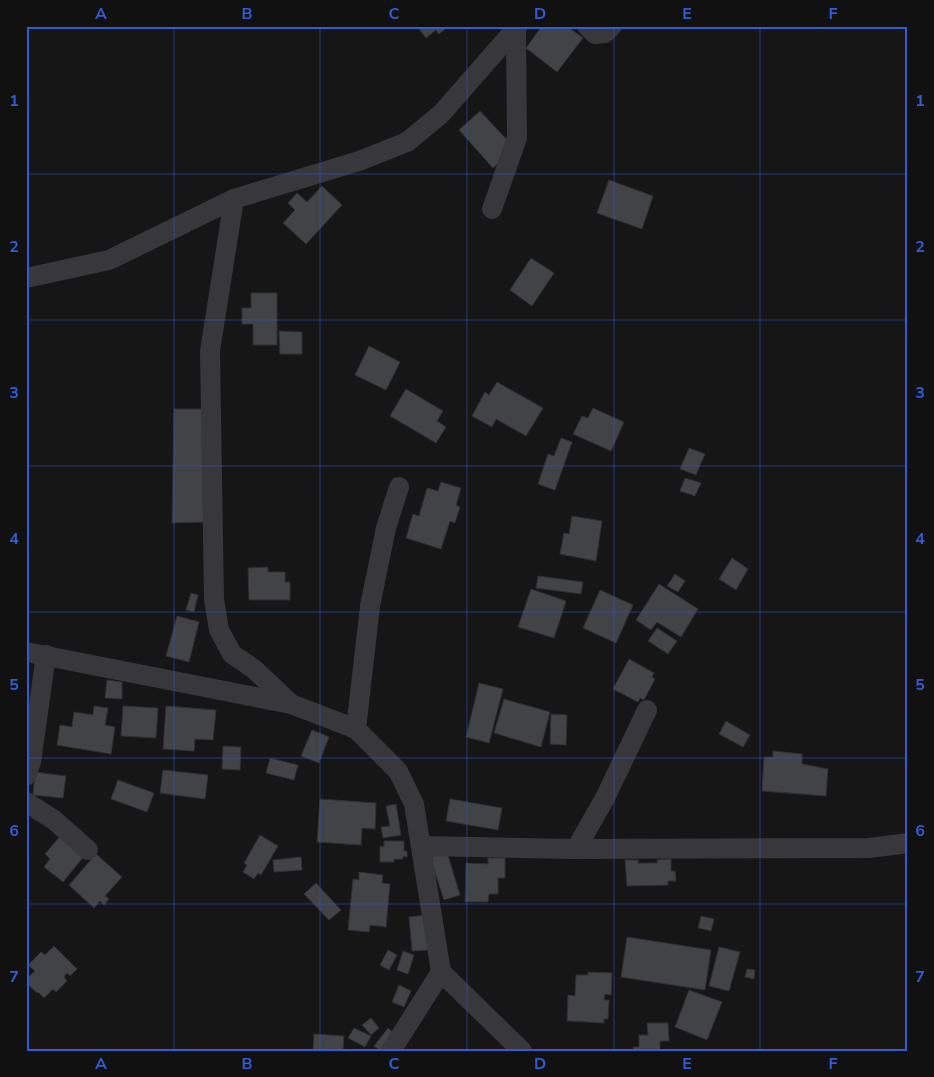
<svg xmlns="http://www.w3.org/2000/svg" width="934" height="1077" font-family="'Nunito Sans',sans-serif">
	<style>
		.building { fill: #424347; stroke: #303033 }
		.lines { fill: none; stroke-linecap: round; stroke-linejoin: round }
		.minor { stroke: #37373c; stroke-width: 20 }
		.grid { fill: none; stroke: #325cd3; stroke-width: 1; stroke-opacity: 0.55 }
		.neatline { fill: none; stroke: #325cd3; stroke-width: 2 }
		.grid-label { font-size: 16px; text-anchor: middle; font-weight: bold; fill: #325cd3 }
	</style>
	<rect width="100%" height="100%" fill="#161617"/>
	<g class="building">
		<polygon points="417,26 449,26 439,34 436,30 426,38"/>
		<polygon points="542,26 567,26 583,38 557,72 526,48"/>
		<polygon points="480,111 510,143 509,154 493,168 459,130"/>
		<polygon points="609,180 653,196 642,229 597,213"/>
		<polygon points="322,186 342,205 306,244 283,223 295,210 288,203 297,193 307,202"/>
		<polygon points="531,258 554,273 532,306 510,290"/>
		<polygon points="251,293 277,293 277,345 253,345 253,324 242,324 242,308 251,308"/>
		<polygon points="279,331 302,332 302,354 280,354"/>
		<polygon points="369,346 400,362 386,390 355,375"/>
		<polygon points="497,382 543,408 526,436 496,419 492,427 472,416 485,392 489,395"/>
		<polygon points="406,389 443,411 437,421 446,427 436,443 390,416"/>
		<polygon points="593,408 624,422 611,451 573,434 582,416 588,418"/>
		<polygon points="174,409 203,409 205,522 172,523"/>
		<polygon points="561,438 572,442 555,490 538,484 548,454 554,456"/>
		<polygon points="689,448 705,454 696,475 680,469"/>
		<polygon points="685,478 701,483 695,496 680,491"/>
		<polygon points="441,482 461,488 456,505 460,507 455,523 450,521 441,549 406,538 413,514 419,516 427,488 438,491"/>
		<polygon points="572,516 602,521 596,561 560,554 564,533 569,534"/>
		<polygon points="732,558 748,569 736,590 719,579"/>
		<polygon points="268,567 268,572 285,572 285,582 290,582 290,600 249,600 248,568"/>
		<polygon points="675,574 685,581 678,592 667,586"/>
		<polygon points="538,576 583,582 581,594 536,588"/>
		<polygon points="659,584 698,609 681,637 657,622 651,630 636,620"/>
		<polygon points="531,589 566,601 554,638 518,627"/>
		<polygon points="600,590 633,605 616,643 583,628"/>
		<polygon points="191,593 198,595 194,612 186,610"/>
		<polygon points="177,616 199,622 189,662 166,656"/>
		<polygon points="657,628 677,641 668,654 648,641"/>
		<polygon points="629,659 654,673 652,677 655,679 644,700 640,698 638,702 613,689"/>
		<polygon points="107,680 122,682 122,699 105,698"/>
		<polygon points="479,683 503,689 489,743 466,737"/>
		<polygon points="504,699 550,712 541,747 494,733"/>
		<polygon points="94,706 108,708 105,725 115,727 111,754 57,745 60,725 72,727 74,712 93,715"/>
		<polygon points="123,706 158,708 156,738 121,736"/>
		<polygon points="166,706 216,710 213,740 195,739 194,751 163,749"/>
		<polygon points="551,714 567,715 566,745 550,744"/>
		<polygon points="726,721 750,735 743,747 719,734"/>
		<polygon points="312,730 329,737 319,763 301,756"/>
		<polygon points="223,746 241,747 240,770 222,769"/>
		<polygon points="773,751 802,754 802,764 828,769 826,796 762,791 764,757 773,757"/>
		<polygon points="270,758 298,765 294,780 266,773"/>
		<polygon points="163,770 208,775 205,799 160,793"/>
		<polygon points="35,772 66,776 63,798 33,795"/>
		<polygon points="118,780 154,793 147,812 111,799"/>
		<polygon points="320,799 376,803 375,829 362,828 361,845 317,842"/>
		<polygon points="450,799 502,808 498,830 446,821"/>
		<polygon points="396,804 401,835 383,838 381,827 390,826 386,806"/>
		<polygon points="61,835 85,855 63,882 44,867 50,859 45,854"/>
		<polygon points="260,835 278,846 261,875 258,873 254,879 243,872 247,865 244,863"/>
		<polygon points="384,841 404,841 404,851 407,851 407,857 403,856 403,859 394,859 394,862 380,862 380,846 384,847"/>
		<polygon points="447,852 460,895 444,900 430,857"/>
		<polygon points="96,854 122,877 105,896 109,899 104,905 100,901 94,908 69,885"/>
		<polygon points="301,857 302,870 274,872 273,860"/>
		<polygon points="488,858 505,858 505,878 498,878 498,894 489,894 488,902 465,902 466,863 488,864"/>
		<polygon points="671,859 671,871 675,871 676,881 668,881 668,885 627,886 625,860 638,860 638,863 657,863 657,860"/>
		<polygon points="359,872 383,875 382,883 390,884 386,927 370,925 369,932 348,930 353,879 359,880"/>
		<polygon points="316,883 341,910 329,920 304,894"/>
		<polygon points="427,915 429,950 412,951 409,917"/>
		<polygon points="701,916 714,919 711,931 698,928"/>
		<polygon points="627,937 711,950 705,990 621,977"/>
		<polygon points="54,946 77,969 70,976 67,973 64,977 67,981 56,992 53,989 44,998 38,992 37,993 26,983 26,979 35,971 28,965 41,952 45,955"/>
		<polygon points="719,947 740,952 729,991 709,986"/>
		<polygon points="388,950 397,955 389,970 380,965"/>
		<polygon points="403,951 414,955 408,974 397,970"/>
		<polygon points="747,969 755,970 754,979 745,977"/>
		<polygon points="588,972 612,973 611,995 605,994 604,1000 609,1000 608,1019 604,1019 604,1023 567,1021 568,995 575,996 576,975 588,975"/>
		<polygon points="399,985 411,991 404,1007 392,1002"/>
		<polygon points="689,990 722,1002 707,1040 675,1027"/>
		<polygon points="371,1018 379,1028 371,1035 362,1025"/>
		<polygon points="647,1023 668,1023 669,1041 660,1041 660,1051 634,1051 633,1047 639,1047 639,1035 648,1035"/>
		<polygon points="354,1028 371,1036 365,1047 348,1038"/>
		<polygon points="388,1028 397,1036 385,1051 381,1051 374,1046"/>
		<polygon points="314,1034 344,1036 343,1049 360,1051 313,1051"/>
	</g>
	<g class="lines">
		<g class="minor">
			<polyline points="587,26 595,34 605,33 612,26"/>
			<polyline points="234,199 210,351 214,599 219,630 232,654 254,669 291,704"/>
			<polyline points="492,209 517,138 516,31"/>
			<polyline points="26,278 109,260 234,199 359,161 407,142 441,114 518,26"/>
			<polyline points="26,652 291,704 356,729 398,771 414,804 441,972 522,1051"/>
			<polyline points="356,729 370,606 386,528 399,487"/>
			<polyline points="26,776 31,762 46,655"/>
			<polyline points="26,802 54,820 88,850"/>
			<polyline points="422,846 576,849 869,848 908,843"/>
			<polyline points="576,849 605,798 647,710"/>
			<polyline points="391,1051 441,972"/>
		</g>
	</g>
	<path class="grid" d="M174,26V1051M320,26V1051M467,26V1051M614,26V1051M760,26V1051M26,174H908M26,320H908M26,466H908M26,612H908M26,758H908M26,904H908"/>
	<rect width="934" height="1077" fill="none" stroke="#111112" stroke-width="55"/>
	<rect x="28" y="28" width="878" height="1022" class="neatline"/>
	<g class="grid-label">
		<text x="101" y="19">A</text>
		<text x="247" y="19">B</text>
		<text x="394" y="19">C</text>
		<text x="540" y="19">D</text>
		<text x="687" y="19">E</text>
		<text x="833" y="19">F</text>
		<text x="14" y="106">1</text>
		<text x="920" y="106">1</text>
		<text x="14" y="252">2</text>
		<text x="920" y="252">2</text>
		<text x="14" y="398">3</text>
		<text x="920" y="398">3</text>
		<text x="14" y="544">4</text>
		<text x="920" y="544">4</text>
		<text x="14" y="690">5</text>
		<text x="920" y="690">5</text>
		<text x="14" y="836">6</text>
		<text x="920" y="836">6</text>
		<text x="14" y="982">7</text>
		<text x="920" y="982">7</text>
		<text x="101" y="1069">A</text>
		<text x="247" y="1069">B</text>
		<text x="394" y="1069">C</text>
		<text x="540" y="1069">D</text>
		<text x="687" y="1069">E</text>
		<text x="833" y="1069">F</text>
	</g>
</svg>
